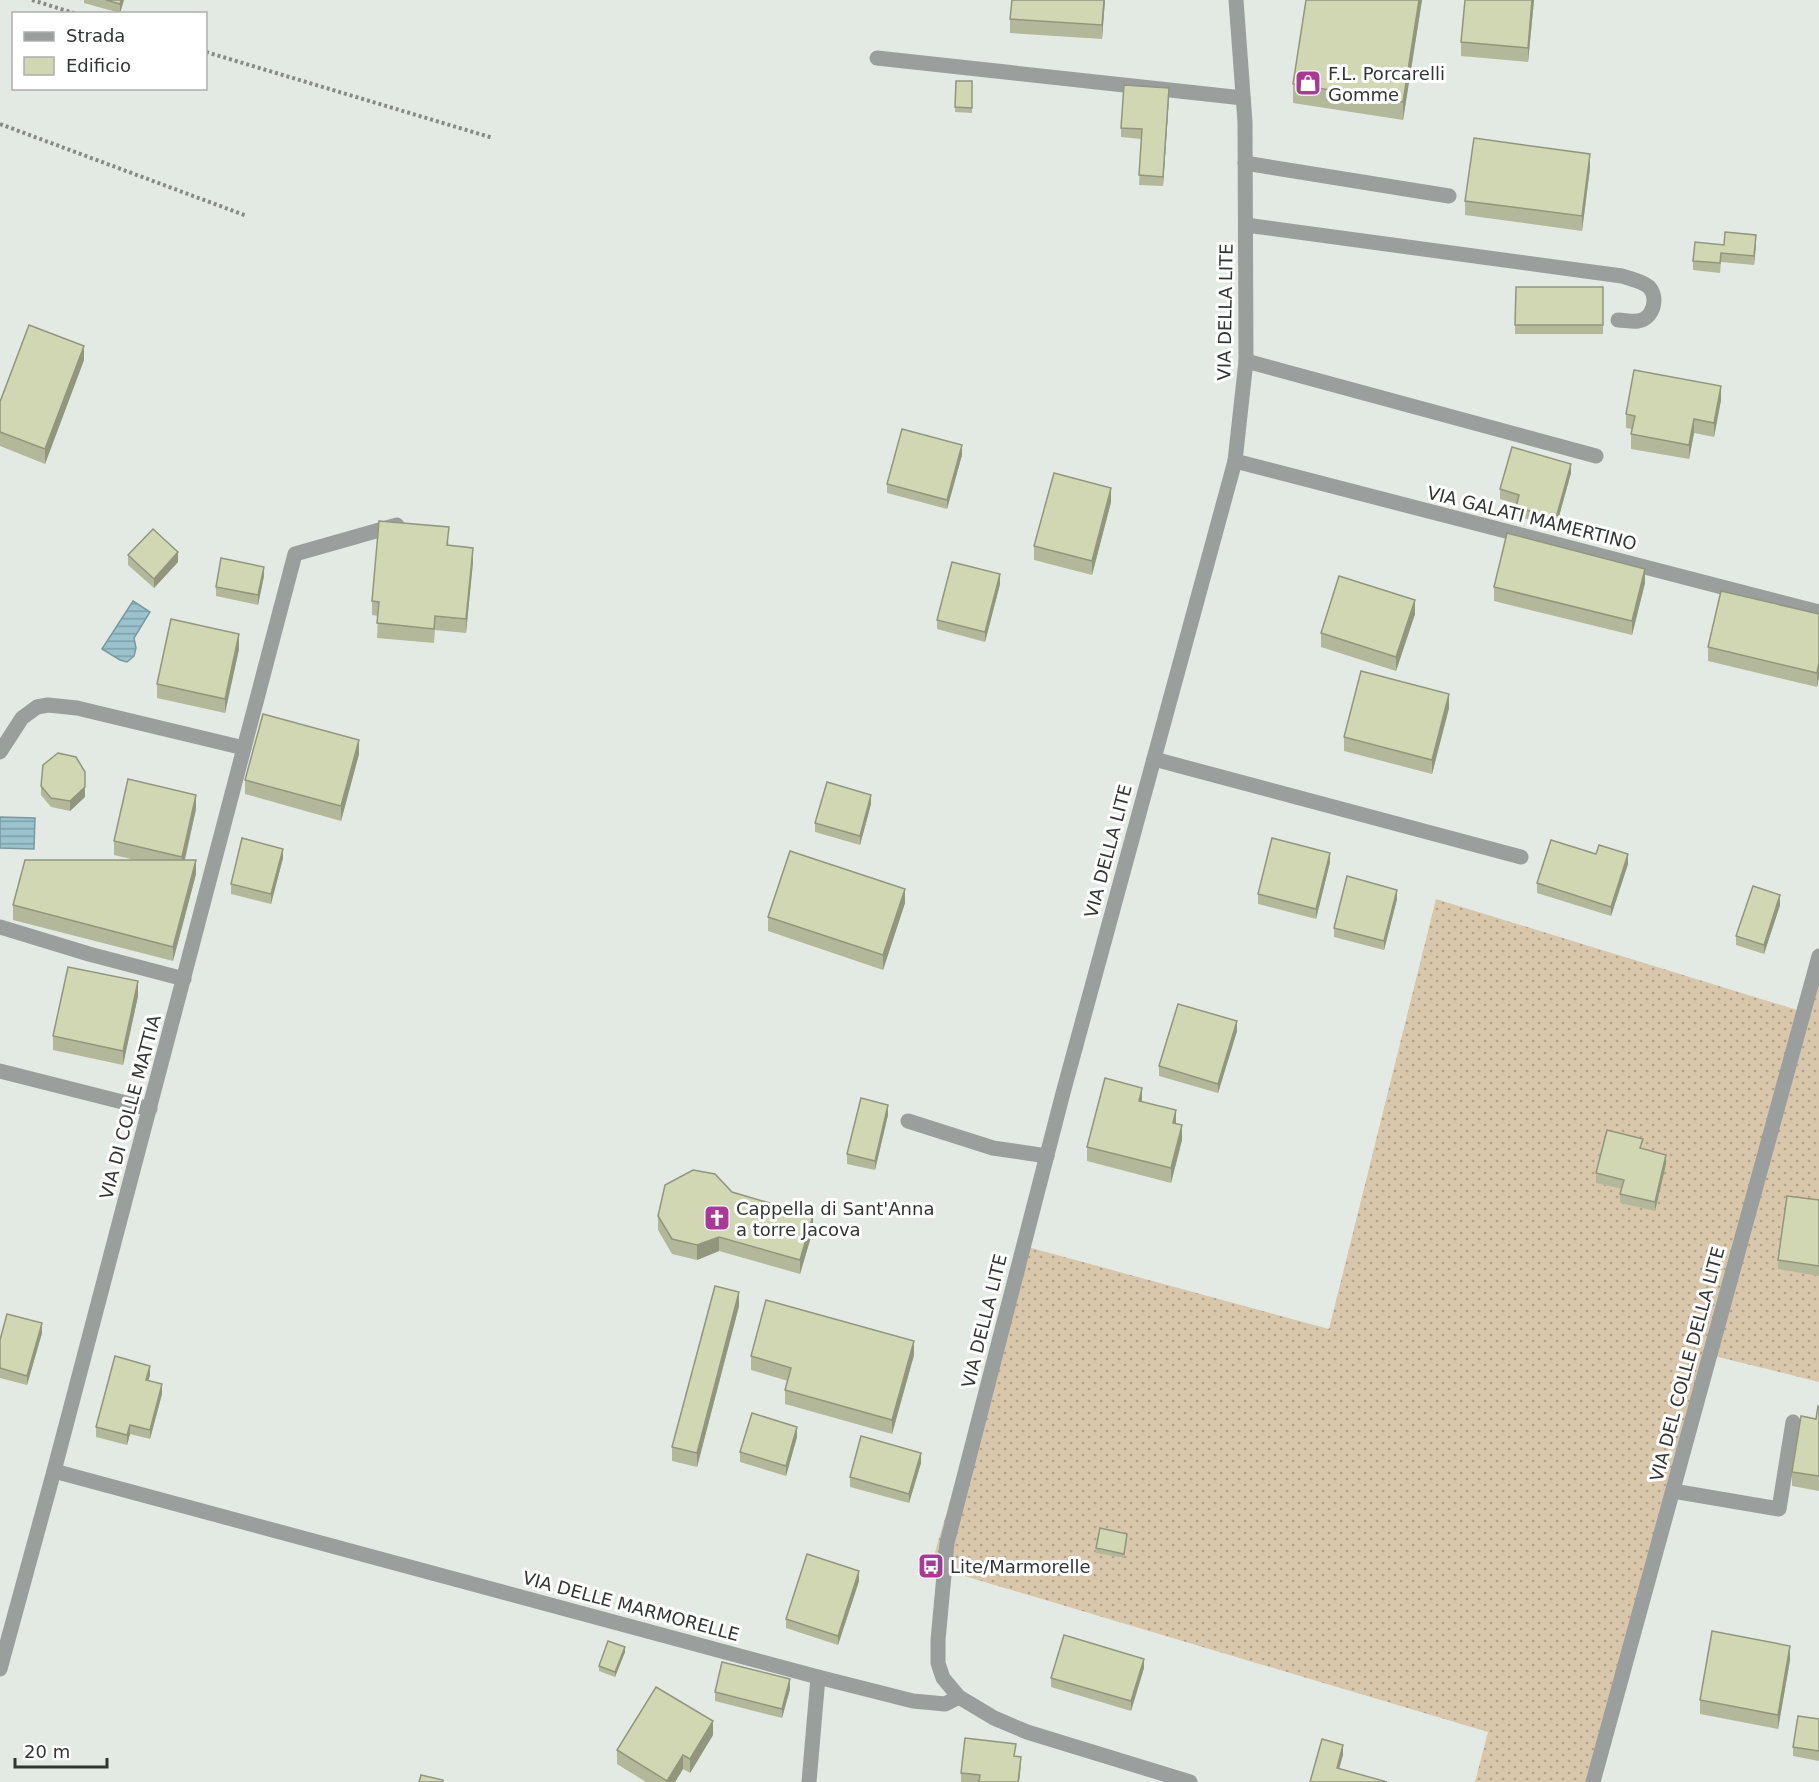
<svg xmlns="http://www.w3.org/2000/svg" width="1819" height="1782" font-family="'DejaVu Sans',sans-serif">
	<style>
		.grass { fill: url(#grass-dots) }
		.water { fill: url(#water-rules); stroke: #7b98a0; stroke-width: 1.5 }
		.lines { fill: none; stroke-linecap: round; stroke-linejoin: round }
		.path { stroke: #868b87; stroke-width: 4; stroke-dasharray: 3 3; stroke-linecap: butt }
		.minor { stroke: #9a9f9e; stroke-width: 15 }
		.wall { fill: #b4b89a }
		.shaded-wall { fill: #92967d }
		.building { fill: #d1d6b3; stroke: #92967d; stroke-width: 1.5 }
		.labels { text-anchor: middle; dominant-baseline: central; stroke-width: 6; stroke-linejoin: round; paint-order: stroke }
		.poi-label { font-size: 18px; fill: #323533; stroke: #fff; text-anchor: start }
		.street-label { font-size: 18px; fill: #323533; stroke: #fff }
	</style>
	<defs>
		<pattern id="grass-dots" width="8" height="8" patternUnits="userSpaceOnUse" patternTransform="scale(1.5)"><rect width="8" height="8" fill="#d9c7ab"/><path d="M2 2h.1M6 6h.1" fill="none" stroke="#b1a28c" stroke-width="1.8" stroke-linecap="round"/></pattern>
		<pattern id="water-rules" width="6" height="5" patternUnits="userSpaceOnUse" patternTransform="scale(1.5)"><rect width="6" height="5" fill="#9ac3ce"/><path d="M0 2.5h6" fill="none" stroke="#7e9fa8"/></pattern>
	</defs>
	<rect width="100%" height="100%" fill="#e3eae3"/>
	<polygon class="grass" points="1436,899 1804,1012 1819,969 1819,1382 1710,1355 1593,1782 1475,1782 1488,1732 931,1566 1024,1246 1329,1329"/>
	<g class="water">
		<polygon points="133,601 150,612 134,638 136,648 134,656 127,662 120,660 102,649"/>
		<polygon points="0,817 35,818 34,849 0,848"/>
	</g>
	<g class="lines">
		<g class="path">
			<polyline points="32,0 77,14"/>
			<polyline points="206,52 493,138"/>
			<polyline points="0,124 247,216"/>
		</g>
		<g class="minor">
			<polyline points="877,58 1243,98"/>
			<polyline points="1245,163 1449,196"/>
			<path d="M1246,225L1622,276C1631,279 1642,281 1649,287C1659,298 1653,319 1638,321C1632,322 1624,320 1618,320"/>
			<polyline points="1246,361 1596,456"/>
			<polyline points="1235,461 1819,612"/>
			<polyline points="0,752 22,718 37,707 48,705 77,708 244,748"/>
			<polyline points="1154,759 1521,857"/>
			<polyline points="0,927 89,954 184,979"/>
			<polyline points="0,1071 150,1109"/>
			<polyline points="908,1121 993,1148 1047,1156"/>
			<polyline points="54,1471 818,1677 913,1701 945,1704 959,1697"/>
			<polyline points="1673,1491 1779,1509 1793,1422"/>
			<polyline points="0,1669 54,1471 295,554 397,525"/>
			<polyline points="809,1782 818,1677"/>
			<polyline points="1190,1782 1027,1732 994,1718 959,1697 943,1678 938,1663 938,1640 947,1543 1063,1093 1235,461 1246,361 1245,122 1236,0"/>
			<polyline points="1593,1782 1819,956"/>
		</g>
	</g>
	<g class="wall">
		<polygon points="84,0 124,0 120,13 84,3"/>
		<polygon points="1105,0 1102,39 1010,33 1010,19"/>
		<polygon points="1306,0 1422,0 1403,120 1293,103 1293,84"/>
		<polygon points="1465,0 1534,0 1528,62 1461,56 1461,42"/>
		<polygon points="956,81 972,81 972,113 955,112"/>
		<polygon points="1169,97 1163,186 1139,185 1141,139 1121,137 1121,128"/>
		<polygon points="1590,168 1582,231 1465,215 1465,201"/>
		<polygon points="1756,244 1754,265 1721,262 1720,273 1693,270 1693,261 1724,245"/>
		<polygon points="1516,287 1603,287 1603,334 1515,334"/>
		<polygon points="84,360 45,464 0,446 0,402"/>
		<polygon points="1721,400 1714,437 1694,433 1689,459 1631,449 1631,434 1632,429 1626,428 1626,414"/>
		<polygon points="962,455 947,509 887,493 887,484"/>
		<polygon points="1571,473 1556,527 1516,516 1517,504 1500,499 1500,489"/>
		<polygon points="1111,502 1092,575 1034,560 1034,546"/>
		<polygon points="449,542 448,545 473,562 466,633 435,630 434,643 377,638 378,616 372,615 372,601"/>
		<polygon points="128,555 178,562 154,588 128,565"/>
		<polygon points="264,576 258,605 216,596 216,587"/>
		<polygon points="1645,583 1632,635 1494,601 1494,587"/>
		<polygon points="1000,584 985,642 937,629 937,620"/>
		<polygon points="1415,614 1396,671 1321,647 1321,633"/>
		<polygon points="1819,614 1819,677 1817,687 1708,661 1708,647"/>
		<polygon points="239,649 225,713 157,698 157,684"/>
		<polygon points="1449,708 1432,774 1344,751 1344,737"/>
		<polygon points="359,754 341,821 245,794 245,780"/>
		<polygon points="41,786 85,797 70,811 51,807 41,795"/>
		<polygon points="871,804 860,845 815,832 815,823"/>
		<polygon points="196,809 185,860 196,874 173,961 13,920 13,905 135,860 114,855 114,841"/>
		<polygon points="1596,854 1628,864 1611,916 1537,893 1537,883"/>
		<polygon points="283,858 271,904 231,894 231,884"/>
		<polygon points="1330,862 1316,919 1258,904 1258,894"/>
		<polygon points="1397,899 1384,950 1334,937 1334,928"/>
		<polygon points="905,903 883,970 768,931 768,917"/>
		<polygon points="1780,905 1764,954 1736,945 1736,936"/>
		<polygon points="138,996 123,1065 53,1050 53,1036"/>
		<polygon points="1237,1031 1218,1093 1159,1076 1159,1066"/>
		<polygon points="1142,1101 1182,1140 1171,1183 1087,1161 1087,1147"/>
		<polygon points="888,1115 875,1170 847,1164 847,1154"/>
		<polygon points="1643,1149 1666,1164 1655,1211 1620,1203 1620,1194 1622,1189 1596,1183 1596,1173"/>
		<polygon points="732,1192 813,1230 800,1274 719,1251 697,1260 672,1254 658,1230 658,1216"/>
		<polygon points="1819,1200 1819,1276 1778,1269 1778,1260"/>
		<polygon points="739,1306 697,1467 672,1461 672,1447"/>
		<polygon points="42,1333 27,1385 0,1378 0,1340"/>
		<polygon points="914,1355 892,1434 785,1404 785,1390 788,1381 751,1370 751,1356"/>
		<polygon points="150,1375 148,1381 162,1394 150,1439 130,1434 127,1445 96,1437 96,1427"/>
		<polygon points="1819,1407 1819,1491 1792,1486 1792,1472 1816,1419"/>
		<polygon points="797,1437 786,1476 740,1462 740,1452"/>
		<polygon points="921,1463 909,1503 850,1487 850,1477"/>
		<polygon points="1127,1538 1124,1558 1096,1553 1096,1548"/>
		<polygon points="859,1581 838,1645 786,1628 786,1619"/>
		<polygon points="625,1652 615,1677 599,1671 599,1666"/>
		<polygon points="1790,1660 1778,1729 1700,1714 1700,1700"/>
		<polygon points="1144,1668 1131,1711 1051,1687 1051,1678"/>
		<polygon points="790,1689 782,1718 715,1701 715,1692"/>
		<polygon points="1819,1719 1819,1761 1793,1756 1793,1747"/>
		<polygon points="713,1735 690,1773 683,1769 675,1782 646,1782 617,1764 617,1750"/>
		<polygon points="1015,1756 1021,1767 1019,1782 961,1782 961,1773"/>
	</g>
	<g class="shaded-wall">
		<polygon points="121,0 124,0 120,13 120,4"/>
		<polygon points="1104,0 1105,0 1102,39 1102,25"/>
		<polygon points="1419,0 1422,0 1403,120 1403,102"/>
		<polygon points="1532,0 1534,0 1528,62 1528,48"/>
		<polygon points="1169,88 1169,97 1163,186 1163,177"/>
		<polygon points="1590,154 1590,168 1582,231 1582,216"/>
		<polygon points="1756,235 1756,244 1754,265 1754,256"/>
		<polygon points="84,346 84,360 45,464 45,449"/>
		<polygon points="1721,386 1721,400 1714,437 1714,423"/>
		<polygon points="1694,419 1694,433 1689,459 1689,445"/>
		<polygon points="962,445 962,455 947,509 947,500"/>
		<polygon points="1571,464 1571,473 1556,527 1556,518"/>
		<polygon points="1111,488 1111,502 1092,575 1092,561"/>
		<polygon points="473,548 473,562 466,633 466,619"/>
		<polygon points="178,552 178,562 154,588 154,579"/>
		<polygon points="264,567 264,576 258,605 258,595"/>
		<polygon points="1645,569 1645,583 1632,635 1632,621"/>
		<polygon points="1000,574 1000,584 985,642 985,632"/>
		<polygon points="1415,600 1415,614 1396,671 1396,657"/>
		<polygon points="239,634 239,649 225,713 225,699"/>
		<polygon points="1819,662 1819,677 1817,687 1817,673"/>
		<polygon points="1449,694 1449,708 1432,774 1432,760"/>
		<polygon points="359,740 359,754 341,821 341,806"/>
		<polygon points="85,781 85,797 70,811 70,801"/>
		<polygon points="196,795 196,809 182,871 182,857"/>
		<polygon points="871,795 871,804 860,845 860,836"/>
		<polygon points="283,849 283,858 271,904 271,894"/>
		<polygon points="1330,853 1330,862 1316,919 1316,909"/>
		<polygon points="1628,854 1628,864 1611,916 1611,907"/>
		<polygon points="196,860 196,874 173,961 173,947"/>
		<polygon points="905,889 905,903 883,970 883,955"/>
		<polygon points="1397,890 1397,899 1384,950 1384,941"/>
		<polygon points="1780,895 1780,905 1764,954 1764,945"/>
		<polygon points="138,981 138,996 123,1065 123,1051"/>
		<polygon points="1237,1021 1237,1031 1218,1093 1218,1084"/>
		<polygon points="1142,1088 1142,1102 1139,1101"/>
		<polygon points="888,1105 888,1115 875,1170 875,1161"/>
		<polygon points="1176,1110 1176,1124 1173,1123"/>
		<polygon points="1182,1125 1182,1140 1171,1183 1171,1168"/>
		<polygon points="1666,1155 1666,1164 1655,1211 1655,1202"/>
		<polygon points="813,1216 813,1230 800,1274 800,1260"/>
		<polygon points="719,1237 719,1251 697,1260 697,1245"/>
		<polygon points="739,1292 739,1306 697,1467 697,1453"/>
		<polygon points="42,1323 42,1333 27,1385 27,1376"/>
		<polygon points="914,1341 914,1355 892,1434 892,1420"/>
		<polygon points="150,1366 150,1375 146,1389 146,1380"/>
		<polygon points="162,1384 162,1394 150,1439 150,1430"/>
		<polygon points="130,1425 130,1434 127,1445 127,1435"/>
		<polygon points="797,1427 797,1437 786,1476 786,1466"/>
		<polygon points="921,1453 921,1463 909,1503 909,1494"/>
		<polygon points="859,1571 859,1581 838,1645 838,1636"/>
		<polygon points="1790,1646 1790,1660 1778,1729 1778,1715"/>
		<polygon points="625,1647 625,1652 615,1677 615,1672"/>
		<polygon points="1144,1659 1144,1668 1131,1711 1131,1701"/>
		<polygon points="790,1679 790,1689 782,1718 782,1709"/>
		<polygon points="713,1721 713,1735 690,1773 690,1759"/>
		<polygon points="1343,1745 1343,1755 1337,1777 1337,1768"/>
		<polygon points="683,1755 683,1769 675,1782 667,1782"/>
		<polygon points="1021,1757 1019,1782 1018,1782"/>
	</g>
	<g class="building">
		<polygon points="106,0 121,0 120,4"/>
		<polygon points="1012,0 1104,0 1102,25 1010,19"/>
		<polygon points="1306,0 1419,0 1403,102 1293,84"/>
		<polygon points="1465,0 1532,0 1528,48 1461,42"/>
		<polygon points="956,81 972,81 972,108 955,107"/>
		<polygon points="1124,85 1169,88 1163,177 1139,175 1142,129 1121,128"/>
		<polygon points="1474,138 1590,154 1582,216 1465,201"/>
		<polygon points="1725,232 1756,235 1754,256 1721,253 1720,263 1693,261 1695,242 1724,245"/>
		<polygon points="1516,287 1603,287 1603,325 1515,325"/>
		<polygon points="29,325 84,346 45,449 0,432 0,402"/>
		<polygon points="1634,370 1721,386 1714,423 1694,419 1689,445 1631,434 1635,416 1626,414"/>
		<polygon points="902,429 962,445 947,500 887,484"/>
		<polygon points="1512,447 1571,464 1556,518 1516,507 1519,495 1500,489"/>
		<polygon points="1054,473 1111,488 1092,561 1034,546"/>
		<polygon points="379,521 449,527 447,545 473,548 466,619 435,616 434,629 377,623 379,602 372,601"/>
		<polygon points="153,529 178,552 154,579 128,555"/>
		<polygon points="1507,533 1645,569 1632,621 1494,587"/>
		<polygon points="221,558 264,567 258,595 216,587"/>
		<polygon points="952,562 1000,574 985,632 937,620"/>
		<polygon points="1339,576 1415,600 1396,657 1321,633"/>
		<polygon points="1721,591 1819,614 1819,662 1817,673 1708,647"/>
		<polygon points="171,619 239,634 225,699 157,684"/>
		<polygon points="1361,671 1449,694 1432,760 1344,737"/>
		<polygon points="263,714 359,740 341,806 245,780"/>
		<polygon points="58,753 76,757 85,772 85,787 70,801 51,798 41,786 43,765"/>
		<polygon points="128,779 196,795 182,857 114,841"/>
		<polygon points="827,782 871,795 860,836 815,823"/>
		<polygon points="242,838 283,849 271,894 231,884"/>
		<polygon points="1272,838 1330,853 1316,909 1258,894"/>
		<polygon points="1551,840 1596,854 1599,845 1628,854 1611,907 1537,883"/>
		<polygon points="790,851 905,889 883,955 768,917"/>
		<polygon points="25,860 196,860 173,947 13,905"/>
		<polygon points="1347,876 1397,890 1384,941 1334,928"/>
		<polygon points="1753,886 1780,895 1764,945 1736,936"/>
		<polygon points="68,967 138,981 123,1051 53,1036"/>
		<polygon points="1178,1004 1237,1021 1218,1084 1159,1066"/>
		<polygon points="1105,1078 1142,1088 1139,1101 1176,1110 1173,1123 1182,1125 1171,1168 1087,1147"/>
		<polygon points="861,1098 888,1105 875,1161 847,1154"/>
		<polygon points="1607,1130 1643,1139 1640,1148 1666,1155 1655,1202 1620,1194 1624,1180 1596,1173"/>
		<polygon points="693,1170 715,1174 732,1192 813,1216 800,1260 719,1237 697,1245 672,1239 658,1216 665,1185"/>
		<polygon points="1787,1196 1819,1200 1819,1266 1778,1260"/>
		<polygon points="715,1286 739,1292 697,1453 672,1447"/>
		<polygon points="766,1300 914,1341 892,1420 785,1390 791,1368 751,1356"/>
		<polygon points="7,1314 42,1323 27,1376 0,1368 0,1340"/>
		<polygon points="115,1356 150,1366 146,1380 162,1384 150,1430 130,1425 127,1435 96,1427"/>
		<polygon points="1818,1406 1819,1407 1819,1476 1792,1472 1801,1416 1816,1419"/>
		<polygon points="752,1413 797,1427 786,1466 740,1452"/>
		<polygon points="861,1436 921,1453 909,1494 850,1477"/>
		<polygon points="1100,1528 1127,1534 1124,1554 1096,1548"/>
		<polygon points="807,1554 859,1571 838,1636 786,1619"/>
		<polygon points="1712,1631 1790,1646 1778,1715 1700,1700"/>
		<polygon points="1064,1635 1144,1659 1131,1701 1051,1678"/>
		<polygon points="608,1641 625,1647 615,1672 599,1666"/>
		<polygon points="722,1662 790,1679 782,1709 715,1692"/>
		<polygon points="656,1687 713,1721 690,1759 683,1755 667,1781 617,1750"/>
		<polygon points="1798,1716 1819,1719 1819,1751 1793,1747"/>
		<polygon points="965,1738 1016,1744 1014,1756 1021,1757 1018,1782 979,1782 980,1775 961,1773"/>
		<polygon points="1322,1739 1343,1745 1337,1768 1387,1782 1310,1782"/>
		<polygon points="421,1775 443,1780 443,1782 419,1782"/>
	</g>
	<defs>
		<g id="shop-square" transform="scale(1.35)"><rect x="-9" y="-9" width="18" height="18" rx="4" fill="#a93995" stroke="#fff"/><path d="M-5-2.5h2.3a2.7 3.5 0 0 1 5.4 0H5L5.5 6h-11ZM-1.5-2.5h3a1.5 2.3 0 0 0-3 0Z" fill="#fff"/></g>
		<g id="church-square" transform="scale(1.35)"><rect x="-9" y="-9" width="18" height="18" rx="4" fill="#a93995" stroke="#fff"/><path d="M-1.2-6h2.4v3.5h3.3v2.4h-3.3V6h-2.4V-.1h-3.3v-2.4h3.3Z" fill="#fff"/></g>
		<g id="bus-square" transform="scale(1.35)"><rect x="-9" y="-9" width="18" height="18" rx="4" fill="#a93995" stroke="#fff"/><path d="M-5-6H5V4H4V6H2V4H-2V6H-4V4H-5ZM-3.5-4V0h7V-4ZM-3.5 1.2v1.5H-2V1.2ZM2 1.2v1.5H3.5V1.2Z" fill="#fff"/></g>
	</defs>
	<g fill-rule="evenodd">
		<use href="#shop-square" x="1308" y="83"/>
		<use href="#church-square" x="717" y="1218"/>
		<use href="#bus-square" x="931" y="1566"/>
	</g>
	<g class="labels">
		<g class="poi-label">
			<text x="1328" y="73">F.L. Porcarelli<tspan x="1328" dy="21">Gomme</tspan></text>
			<text x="736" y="1208">Cappella di Sant'Anna<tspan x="736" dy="21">a torre Jacova</tspan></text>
			<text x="950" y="1566">Lite/Marmorelle</text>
		</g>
		<g class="street-label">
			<text transform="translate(1225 312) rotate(-89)">VIA DELLA LITE</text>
			<text transform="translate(1532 518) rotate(14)">VIA GALATI MAMERTINO</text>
			<text transform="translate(1108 851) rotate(-75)">VIA DELLA LITE</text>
			<text transform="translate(130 1107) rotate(-75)">VIA DI COLLE MATTIA</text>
			<text transform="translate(984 1321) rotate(-76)">VIA DELLA LITE</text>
			<text transform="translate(1687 1364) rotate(-75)">VIA DEL COLLE DELLA LITE</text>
			<text transform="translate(631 1606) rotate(15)">VIA DELLE MARMORELLE</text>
		</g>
	</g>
	<rect x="12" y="12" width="195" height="78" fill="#ffffff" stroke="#adaead" stroke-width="1.5"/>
	<rect x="24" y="32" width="30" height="9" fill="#9a9f9e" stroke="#adaead" stroke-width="1.5"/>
	<text x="66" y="42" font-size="18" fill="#323533">Strada</text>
	<rect x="24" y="57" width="30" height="18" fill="#d1d6b3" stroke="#adaead" stroke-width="1.5"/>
	<text x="66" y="72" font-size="18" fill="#323533">Edificio</text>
	<path d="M15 1758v9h92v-9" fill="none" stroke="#323533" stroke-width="3"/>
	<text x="24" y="1758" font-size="18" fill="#323533" stroke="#ffffff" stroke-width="4.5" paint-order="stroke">20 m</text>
</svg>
